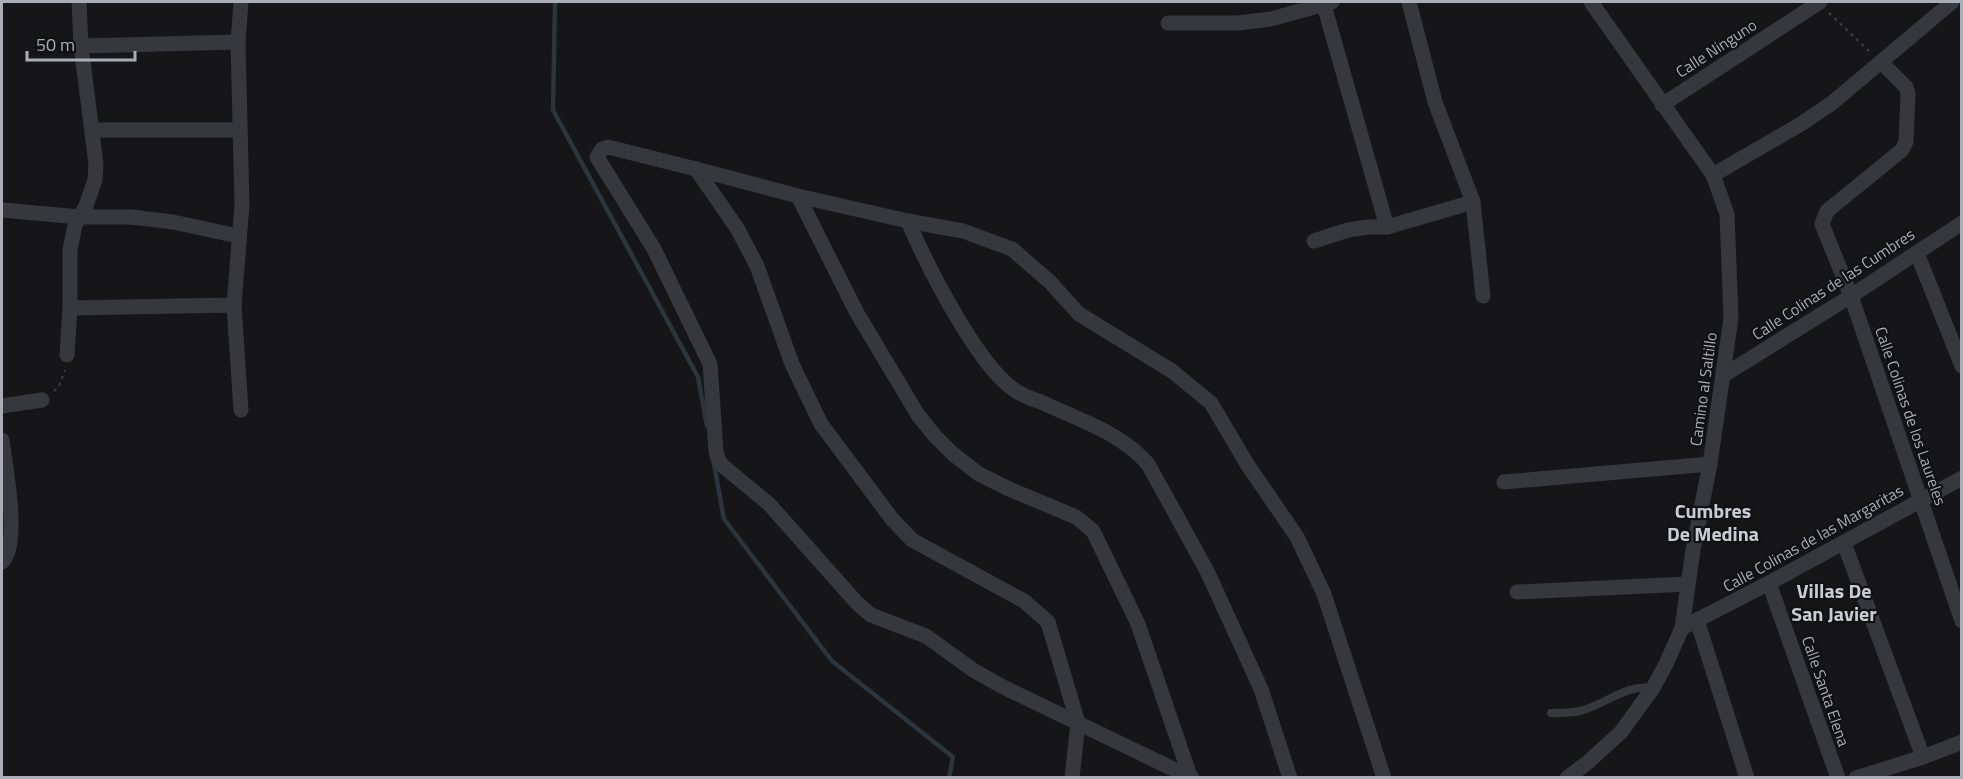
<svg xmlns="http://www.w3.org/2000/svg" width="1963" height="779" font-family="'Titillium Web',sans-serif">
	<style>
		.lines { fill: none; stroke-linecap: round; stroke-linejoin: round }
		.stream { stroke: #2c353c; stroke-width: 4.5 }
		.path { stroke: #3d3f44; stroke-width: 2; stroke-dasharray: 3 4.5; stroke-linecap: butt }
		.service { stroke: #37383d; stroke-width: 8 }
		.minor { stroke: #37383d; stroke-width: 15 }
		.labels { text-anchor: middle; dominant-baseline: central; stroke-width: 4.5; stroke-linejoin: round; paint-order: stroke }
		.street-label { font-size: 16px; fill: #a8adb8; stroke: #111113 }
		.quarter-label { font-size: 20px; font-weight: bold; fill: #c9ccd4; stroke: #111113 }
	</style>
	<rect width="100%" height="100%" fill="#161618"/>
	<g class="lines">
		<g class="stream">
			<polyline points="555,2 553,110 698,377 707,426"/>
			<polyline points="714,464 724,519 832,661 953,757 949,778"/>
		</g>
		<g class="path">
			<polyline points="1829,13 1870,52"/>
			<polyline points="54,391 59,386 65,370"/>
		</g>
		<path class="service" d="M1551,713C1561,713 1571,713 1580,711C1607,704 1625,684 1653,688"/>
		<g class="minor">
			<polyline points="1409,2 1435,102 1473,202 1483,296"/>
			<polyline points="1324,5 1387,227"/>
			<polyline points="1168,23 1238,23 1271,19 1332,2"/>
			<polyline points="81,46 238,42"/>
			<polyline points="1881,62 1906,87 1908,93 1906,142 1902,150 1827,211 1822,224 1851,296 1962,621"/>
			<polyline points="1662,105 1820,2"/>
			<polyline points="92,130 239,130"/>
			<polyline points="696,169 608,147 602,149 597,157 654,249 710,364 716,451 718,459 723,466 769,504 857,603 871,615 926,636 973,670 1005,688 1192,778"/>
			<polyline points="1713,175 1801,124 1832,103 1952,2"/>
			<polyline points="798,196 857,313 918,415 935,436 953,454 979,474 1009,489 1076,517 1093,531 1138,624 1190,776"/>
			<polyline points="2,210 80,217 131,217 173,222 238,236"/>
			<polyline points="908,221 963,231 1012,249 1050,282 1079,314 1172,371 1211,403 1247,464 1297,537 1324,594 1384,778"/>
			<polyline points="1314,241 1348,230 1368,227 1387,227 1473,202"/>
			<polyline points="1917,253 1962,366"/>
			<polyline points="70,308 234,305"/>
			<polyline points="67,355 70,308 70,250 75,225 86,206 95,180 96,164 81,46 79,2"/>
			<polyline points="1724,375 1851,296 1962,223"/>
			<polyline points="2,406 42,400"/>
			<polyline points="241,410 234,305 242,205 238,42 241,2"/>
			<path d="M2,440C5,465 21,545 2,562"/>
			<polyline points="1504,482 1710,464"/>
			<polyline points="1844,543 1923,757"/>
			<polyline points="1769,583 1838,778"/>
			<polyline points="1517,592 1688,584"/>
			<polyline points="1697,620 1747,778"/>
			<polyline points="1682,628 1769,583 1962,478"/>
			<path d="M1072,778L1078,723L1048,622L1024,601L912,540L892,519L821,424L792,364L757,266L737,228L696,169L798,196L908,221C926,264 978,367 1016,391C1024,396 1033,399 1041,402C1079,420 1120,432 1148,464L1207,571L1261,689L1290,778"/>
			<polyline points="1567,778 1587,763 1621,732 1653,688 1666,664 1682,628 1693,550 1710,464 1731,318 1727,214 1713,175 1591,2"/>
			<polyline points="1856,778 1923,757 1962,742"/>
		</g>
	</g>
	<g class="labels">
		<g class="street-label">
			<text transform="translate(1716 48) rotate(-33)">Calle Ninguno</text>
			<text transform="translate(1833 284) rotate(-33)">Calle Colinas de las Cumbres</text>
			<text transform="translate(1703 389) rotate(-82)">Camino al Saltillo</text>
			<text transform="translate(1911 416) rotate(71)">Calle Colinas de los Laureles</text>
			<text transform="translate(1813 538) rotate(-29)">Calle Colinas de las Margaritas</text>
			<text transform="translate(1826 691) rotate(71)">Calle Santa Elena</text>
		</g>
		<g class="quarter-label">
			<text x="1713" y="510">Cumbres<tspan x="1713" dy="23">De Medina</tspan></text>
			<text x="1834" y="590">Villas De<tspan x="1834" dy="23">San Javier</tspan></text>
		</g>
	</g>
	<rect width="1963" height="779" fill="none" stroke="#a8adb8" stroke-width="6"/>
	<path d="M27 51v9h108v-9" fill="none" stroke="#a8adb8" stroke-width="3"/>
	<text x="36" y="51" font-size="18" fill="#a8adb8" stroke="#111113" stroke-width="4.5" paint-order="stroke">50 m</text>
</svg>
